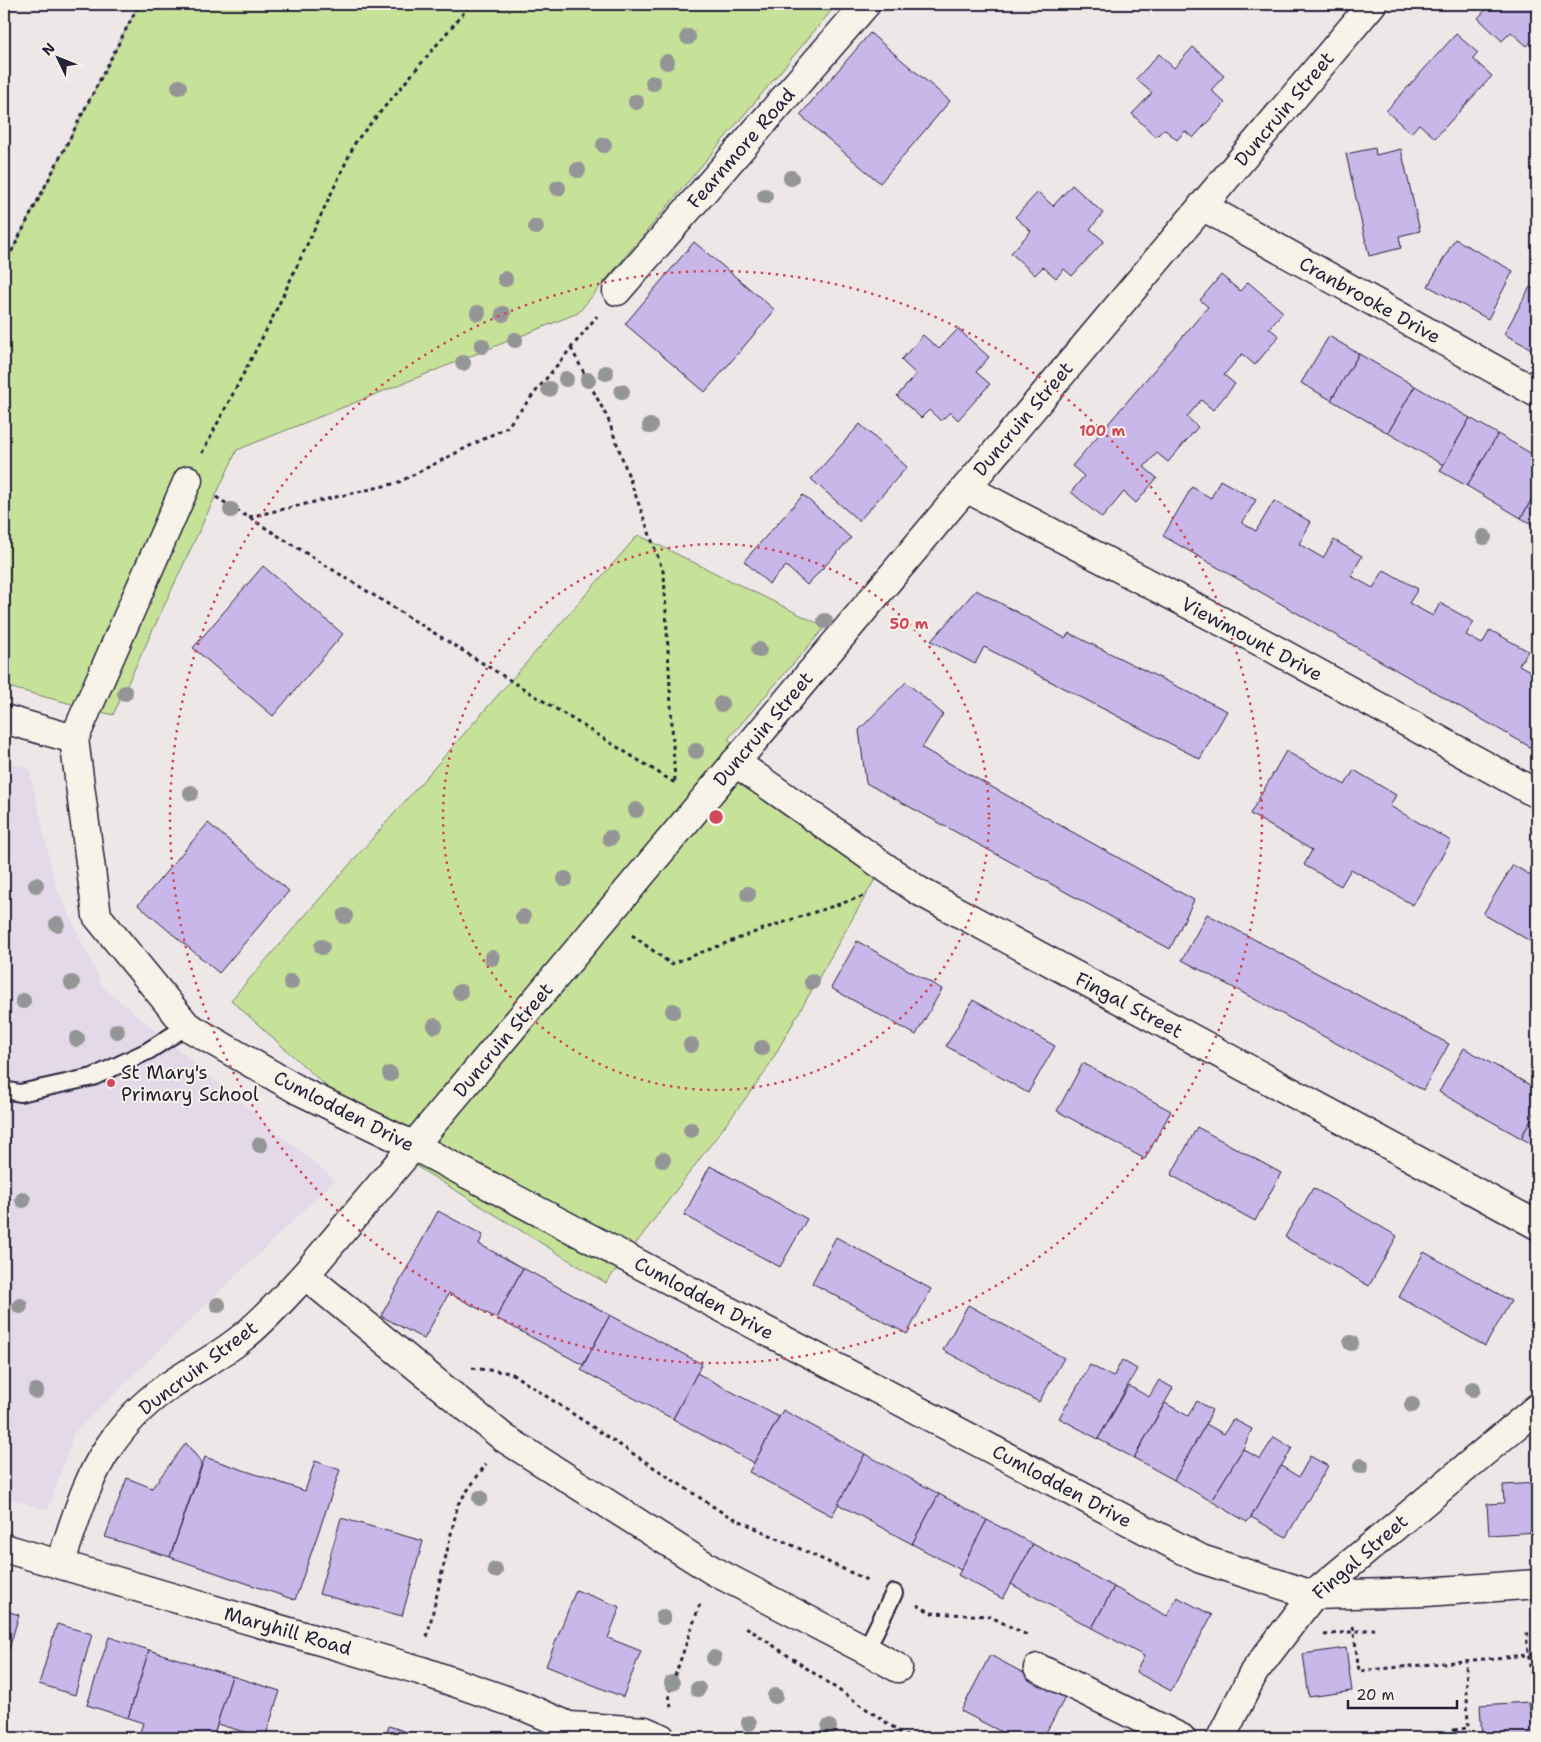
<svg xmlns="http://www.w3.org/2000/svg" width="1541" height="1742" font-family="'Shantell Sans',sans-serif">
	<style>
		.built { fill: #e3d9e8 }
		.green { fill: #c6e198; stroke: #74826a }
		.building { fill: #c8b7e8; stroke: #22223b }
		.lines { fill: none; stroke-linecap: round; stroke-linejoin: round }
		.lane-casing { stroke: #22223b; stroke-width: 20 }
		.street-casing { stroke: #22223b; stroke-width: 31 }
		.primary-casing { stroke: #22223b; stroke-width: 31 }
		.path { stroke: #22223b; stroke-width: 3; stroke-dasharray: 4 4; stroke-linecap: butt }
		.lane { stroke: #f7f3e8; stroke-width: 16 }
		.street { stroke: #f7f3e8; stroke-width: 28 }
		.primary { stroke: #f7f3e8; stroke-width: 28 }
		.path-bridge { stroke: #22223b; stroke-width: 3; stroke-dasharray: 4 4; stroke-linecap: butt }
		.tree { fill: #949596 }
		.ring { fill: none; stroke: #d1495b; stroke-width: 2.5; stroke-dasharray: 2.5 5 }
		.poi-dot { fill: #d1495b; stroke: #f7f3e8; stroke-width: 2 }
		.labels { text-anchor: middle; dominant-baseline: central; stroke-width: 4; stroke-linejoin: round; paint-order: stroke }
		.street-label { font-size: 19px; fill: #22223b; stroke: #f7f3e8 }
		.poi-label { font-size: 19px; fill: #22223b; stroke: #f7f3e8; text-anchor: start }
		.centre { fill: #d1495b; stroke: #f7f3e8; stroke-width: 2.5 }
		.ring-label { font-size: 15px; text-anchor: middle; font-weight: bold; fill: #d1495b; stroke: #f7f3e8; stroke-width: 4; stroke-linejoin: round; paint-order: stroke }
	</style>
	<rect width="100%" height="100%" fill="#eee7e8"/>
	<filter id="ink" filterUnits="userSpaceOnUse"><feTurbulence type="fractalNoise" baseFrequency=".02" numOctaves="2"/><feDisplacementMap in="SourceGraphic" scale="10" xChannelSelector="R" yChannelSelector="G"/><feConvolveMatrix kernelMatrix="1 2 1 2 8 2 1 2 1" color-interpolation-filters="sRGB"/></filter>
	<g filter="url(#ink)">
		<polygon class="built" points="4,762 29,768 56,887 103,987 335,1180 74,1433 48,1510 4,1497"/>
		<g class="green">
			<polygon points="139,4 837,4 578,313 237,450 113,715 4,686 4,266"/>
			<polygon points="638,535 825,627 728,739 887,858 764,1074 606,1283 411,1163 231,1000"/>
		</g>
		<g class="building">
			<polygon points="1491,4 1537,4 1537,35 1527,46 1511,32 1502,41 1478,18"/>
			<polygon points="870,33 950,101 880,183 800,115"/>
			<polygon points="1456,34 1478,53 1473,59 1492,76 1435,138 1419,124 1411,133 1386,111"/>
			<polygon points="1193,47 1224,76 1211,90 1225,103 1193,138 1185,131 1177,140 1164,129 1156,137 1132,114 1152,93 1136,79 1159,54 1174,68"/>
			<polygon points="1375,148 1376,155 1401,149 1420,231 1399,236 1401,248 1369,256 1346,154"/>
			<polygon points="1072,185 1103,213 1090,229 1104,241 1072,276 1064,269 1056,278 1043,267 1035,275 1011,253 1031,231 1015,217 1038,192 1053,206"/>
			<polygon points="1455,239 1513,271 1488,319 1428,286"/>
			<polygon points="694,242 775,310 705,392 625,324"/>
			<polygon points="1221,275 1240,291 1248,282 1283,312 1269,328 1279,336 1255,365 1242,354 1224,375 1235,384 1213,410 1201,400 1187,417 1198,427 1168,462 1157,453 1144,467 1157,478 1136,503 1124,492 1102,518 1071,492 1084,476 1072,466 1208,307 1200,300"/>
			<polygon points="1530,287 1537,291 1537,352 1504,334"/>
			<polygon points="958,329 989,357 976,372 990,384 958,420 950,412 941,421 929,410 921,418 897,396 916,374 901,360 923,335 939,349"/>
			<polygon points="1329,336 1359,354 1331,400 1301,383"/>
			<polygon points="1359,354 1415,386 1388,433 1331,400"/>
			<polygon points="1415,386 1470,418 1443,465 1388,433"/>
			<polygon points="1470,418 1498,434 1467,486 1440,471"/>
			<polygon points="860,424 907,467 859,521 811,479"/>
			<polygon points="1498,434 1537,457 1537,490 1521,518 1467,486"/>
			<polygon points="1220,480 1256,500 1242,523 1256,531 1274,501 1311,522 1299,544 1323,558 1334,540 1362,556 1351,576 1373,588 1384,570 1418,589 1409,603 1433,616 1440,603 1474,622 1466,635 1482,644 1490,630 1528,651 1519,665 1537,675 1537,751 1163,536 1192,487 1211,498"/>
			<polygon points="1537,490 1537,527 1521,518"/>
			<polygon points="803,495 851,538 807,585 786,566 769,584 744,561"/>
			<polygon points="263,566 343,634 273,716 193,648"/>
			<polygon points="976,590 1065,638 1069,633 1227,711 1200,759 984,647 975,664 931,641"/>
			<polygon points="906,682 943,714 922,748 1194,900 1170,949 866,783 859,730"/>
			<polygon points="1286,751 1345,785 1354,770 1396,795 1390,806 1451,841 1413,905 1351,869 1341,886 1304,865 1312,850 1250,814"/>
			<polygon points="208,823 289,891 219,973 138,905"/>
			<polygon points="1513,865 1537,879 1537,945 1483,914"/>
			<polygon points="1207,914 1449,1044 1423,1090 1182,960"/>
			<polygon points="857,941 942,989 916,1035 831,988"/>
			<polygon points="973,1000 1055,1046 1028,1093 946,1046"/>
			<polygon points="1464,1048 1537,1089 1537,1108 1521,1138 1439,1092"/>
			<polygon points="1083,1063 1171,1111 1145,1159 1057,1111"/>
			<polygon points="1537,1108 1537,1147 1521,1138"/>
			<polygon points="1197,1127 1281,1173 1255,1221 1171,1175"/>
			<polygon points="710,1166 807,1219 780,1267 684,1215"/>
			<polygon points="1313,1188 1397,1236 1369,1286 1285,1237"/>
			<polygon points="438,1211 483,1235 479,1244 523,1268 496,1318 449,1293 424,1339 381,1316"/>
			<polygon points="836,1237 931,1289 907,1334 812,1283"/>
			<polygon points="1424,1252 1511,1301 1485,1346 1399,1297"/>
			<polygon points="523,1268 610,1315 583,1365 496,1318"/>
			<polygon points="968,1305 1064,1358 1039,1402 943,1350"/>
			<polygon points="610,1315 702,1364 673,1419 581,1370"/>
			<polygon points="1122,1360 1137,1369 1098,1439 1059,1418 1090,1365 1113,1377"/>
			<polygon points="697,1373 779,1417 754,1463 673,1419"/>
			<polygon points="1159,1380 1173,1388 1134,1458 1098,1439 1129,1386 1149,1397"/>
			<polygon points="1197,1401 1212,1410 1206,1424 1174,1480 1134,1458 1165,1403 1188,1416"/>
			<polygon points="783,1410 865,1454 832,1516 749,1472"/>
			<polygon points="1233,1419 1252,1429 1243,1449 1211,1501 1174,1480 1206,1424 1224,1434"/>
			<polygon points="1274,1437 1292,1448 1251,1517 1247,1522 1211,1501 1243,1449 1260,1459"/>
			<polygon points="186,1443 202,1463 170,1557 105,1537 127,1478 152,1488"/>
			<polygon points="865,1454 939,1494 912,1544 838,1504"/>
			<polygon points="1310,1456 1328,1466 1286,1537 1251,1517 1281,1466 1299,1477"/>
			<polygon points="205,1457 305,1491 315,1461 340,1470 295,1600 170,1557"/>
			<polygon points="1537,1483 1537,1532 1489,1535 1487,1504 1504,1503 1503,1485"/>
			<polygon points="939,1494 987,1520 961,1570 912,1544"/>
			<polygon points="341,1518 423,1541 402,1616 319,1594"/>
			<polygon points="987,1520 1033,1544 1003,1599 958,1575"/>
			<polygon points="1033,1544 1114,1587 1092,1628 1011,1584"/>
			<polygon points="1114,1587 1167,1616 1177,1597 1212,1615 1171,1691 1136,1672 1144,1656 1092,1628"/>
			<polygon points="576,1590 620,1607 608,1638 641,1651 623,1697 546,1666"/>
			<polygon points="4,1610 19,1615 4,1666"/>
			<polygon points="57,1624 92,1634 75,1695 39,1684"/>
			<polygon points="109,1637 149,1650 128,1718 87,1705"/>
			<polygon points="1346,1648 1352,1691 1309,1697 1303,1654"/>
			<polygon points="149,1650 232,1676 213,1738 138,1738 143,1723 128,1718"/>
			<polygon points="990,1655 1066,1696 1043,1738 1013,1738 961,1711"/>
			<polygon points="232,1676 280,1691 265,1738 217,1724"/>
			<polygon points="1529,1702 1530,1713 1537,1712 1537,1738 1482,1738 1480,1705"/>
			<polygon points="389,1726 425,1738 385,1738"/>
		</g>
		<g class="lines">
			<g class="lane-casing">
				<g id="lane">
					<polyline points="4,1090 20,1093 93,1077 148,1051 187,1026"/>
					<polyline points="866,1650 894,1593"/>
				</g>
			</g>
			<g class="street-casing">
				<g id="street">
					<polyline points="1202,206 1537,393"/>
					<polyline points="617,291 866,4"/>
					<polyline points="966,488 1265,644 1537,794"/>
					<polyline points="4,719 74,739"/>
					<polyline points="74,739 97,916 187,1026 300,1091 414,1146 1201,1559 1313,1595 1426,1592 1537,1584"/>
					<polyline points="74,739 188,480"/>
					<polyline points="735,762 919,891 1537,1225"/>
					<polyline points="305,1275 504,1438 712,1570 866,1650 898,1668"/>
					<path d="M60,1564C74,1525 85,1482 108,1448C123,1426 142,1405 163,1390C189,1371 218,1358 243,1337C266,1319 285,1296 305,1275L1372,4"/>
					<polyline points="1038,1668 1181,1738"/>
					<polyline points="1221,1738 1254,1672 1313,1595 1537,1408"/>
				</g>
			</g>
			<g class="primary-casing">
				<polyline id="primary" points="4,1548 419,1670 523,1706 569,1726 645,1731 661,1738"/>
			</g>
			<g class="path">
				<polyline points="4,266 139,4"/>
				<polyline points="571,348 608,419 664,574 675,782"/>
				<polyline points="202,453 271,321 356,141 471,4"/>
				<polyline points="216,497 675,783"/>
				<polyline points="249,517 397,483 507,427 597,316"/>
				<polyline points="632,935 671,964 766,928 867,895"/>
				<polyline points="472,1368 511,1373 723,1513 869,1581"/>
				<polyline points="917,1605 932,1613 989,1616 1029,1636"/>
				<polyline points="1353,1626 1359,1671 1537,1654"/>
				<polyline points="746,1627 909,1738"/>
				<polyline points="1324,1635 1374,1629"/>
				<polyline points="427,1637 458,1504 486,1464"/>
				<polyline points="671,1707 669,1693 701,1601"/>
				<polyline points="1455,1738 1454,1730 1468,1728 1466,1660"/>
			</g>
			<use href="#lane" class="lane"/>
			<use href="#street" class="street"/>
			<use href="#primary" class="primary"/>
			<polyline class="path-bridge" points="1537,1633 1526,1635 1535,1706 1537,1706"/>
		</g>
		<g class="tree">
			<circle cx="688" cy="37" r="8"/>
			<circle cx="667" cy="62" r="8"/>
			<circle cx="653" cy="83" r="8"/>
			<circle cx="179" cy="87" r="8"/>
			<circle cx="636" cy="102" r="8"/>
			<circle cx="604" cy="145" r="8"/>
			<circle cx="578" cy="170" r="8"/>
			<circle cx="791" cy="178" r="8"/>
			<circle cx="558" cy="188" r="8"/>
			<circle cx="765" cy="196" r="8"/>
			<circle cx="536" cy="227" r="8"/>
			<circle cx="505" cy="279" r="8"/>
			<circle cx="478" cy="313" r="8"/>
			<circle cx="503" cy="314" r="8"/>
			<circle cx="515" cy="340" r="8"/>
			<circle cx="482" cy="346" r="8"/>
			<circle cx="463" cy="363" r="8"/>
			<circle cx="606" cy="373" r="8"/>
			<circle cx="566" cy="379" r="8"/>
			<circle cx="588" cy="380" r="8"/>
			<circle cx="549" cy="389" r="8"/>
			<circle cx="622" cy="392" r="8"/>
			<circle cx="650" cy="426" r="8"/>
			<circle cx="231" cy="510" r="8"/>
			<circle cx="1484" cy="537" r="8"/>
			<circle cx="825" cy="621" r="8"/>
			<circle cx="759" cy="650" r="8"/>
			<circle cx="125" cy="693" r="8"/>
			<circle cx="721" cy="704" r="8"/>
			<circle cx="696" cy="751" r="8"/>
			<circle cx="191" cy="793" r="8"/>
			<circle cx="636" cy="810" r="8"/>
			<circle cx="610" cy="838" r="8"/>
			<circle cx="565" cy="879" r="8"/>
			<circle cx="36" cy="885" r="8"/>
			<circle cx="748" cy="894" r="8"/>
			<circle cx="345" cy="916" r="8"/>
			<circle cx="523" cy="917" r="8"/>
			<circle cx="57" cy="924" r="8"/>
			<circle cx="322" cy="947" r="8"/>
			<circle cx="492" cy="958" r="8"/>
			<circle cx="291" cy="982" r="8"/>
			<circle cx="812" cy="982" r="8"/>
			<circle cx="72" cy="983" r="8"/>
			<circle cx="460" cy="992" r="8"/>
			<circle cx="23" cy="1001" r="8"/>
			<circle cx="673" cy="1011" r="8"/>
			<circle cx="435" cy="1026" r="8"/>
			<circle cx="117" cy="1031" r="8"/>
			<circle cx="77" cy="1039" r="8"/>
			<circle cx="691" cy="1045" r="8"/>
			<circle cx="762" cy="1048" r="8"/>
			<circle cx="390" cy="1074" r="8"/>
			<circle cx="691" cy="1130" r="8"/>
			<circle cx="260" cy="1145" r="8"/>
			<circle cx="663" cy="1160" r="8"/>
			<circle cx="23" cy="1200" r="8"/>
			<circle cx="218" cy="1305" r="8"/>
			<circle cx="20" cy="1306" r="8"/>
			<circle cx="1351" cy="1343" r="8"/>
			<circle cx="1473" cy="1389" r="8"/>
			<circle cx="36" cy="1391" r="8"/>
			<circle cx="1412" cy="1405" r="8"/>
			<circle cx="1361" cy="1466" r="8"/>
			<circle cx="480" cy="1498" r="8"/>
			<circle cx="495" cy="1570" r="8"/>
			<circle cx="663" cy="1617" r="8"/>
			<circle cx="714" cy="1658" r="8"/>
			<circle cx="672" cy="1683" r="8"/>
			<circle cx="698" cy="1689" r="8"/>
			<circle cx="775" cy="1696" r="8"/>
			<circle cx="749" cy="1723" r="8"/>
			<circle cx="829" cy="1727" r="8"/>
		</g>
	</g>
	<g class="ring">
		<circle cx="716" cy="817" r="273"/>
		<circle cx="716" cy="817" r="546"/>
	</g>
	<circle class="poi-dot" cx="111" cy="1083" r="5"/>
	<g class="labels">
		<g class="street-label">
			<text transform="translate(1284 109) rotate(-50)">Duncruin Street</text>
			<text transform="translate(741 148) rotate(-49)">Fearnmore Road</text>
			<text transform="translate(1370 300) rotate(29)">Cranbrooke Drive</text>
			<text transform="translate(1023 419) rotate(-50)">Duncruin Street</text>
			<text transform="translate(1252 639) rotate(28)">Viewmount Drive</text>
			<text transform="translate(763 729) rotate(-50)">Duncruin Street</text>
			<text transform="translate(1129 1005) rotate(28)">Fingal Street</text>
			<text transform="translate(503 1040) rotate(-50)">Duncruin Street</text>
			<text transform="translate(344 1111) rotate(27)">Cumlodden Drive</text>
			<text transform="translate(704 1298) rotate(28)">Cumlodden Drive</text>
			<text transform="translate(198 1368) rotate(-37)">Duncruin Street</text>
			<text transform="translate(1062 1486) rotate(28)">Cumlodden Drive</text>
			<text transform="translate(1360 1557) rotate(-41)">Fingal Street</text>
			<text transform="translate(288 1631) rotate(16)">Maryhill Road</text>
		</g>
		<g class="poi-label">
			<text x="121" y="1072">St Mary's<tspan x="121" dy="22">Primary School</tspan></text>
		</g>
	</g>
	<circle cx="716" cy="817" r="8" class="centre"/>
	<g class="ring-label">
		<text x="1102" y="436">100 m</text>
		<text x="909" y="629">50 m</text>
	</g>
	<rect width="1541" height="1742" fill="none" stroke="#f7f3e8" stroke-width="20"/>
	<rect x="10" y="10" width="1521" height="1722" fill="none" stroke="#22223b" stroke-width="2" filter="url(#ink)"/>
	<g transform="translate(58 58) rotate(313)" stroke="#f7f3e8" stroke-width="4" paint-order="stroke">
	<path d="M0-4L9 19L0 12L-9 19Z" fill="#22223b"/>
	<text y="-8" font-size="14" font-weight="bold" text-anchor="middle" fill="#22223b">N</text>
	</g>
	<path d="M1348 1700v8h109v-8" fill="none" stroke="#22223b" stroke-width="2.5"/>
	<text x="1356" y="1700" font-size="15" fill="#22223b" stroke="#f7f3e8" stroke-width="4" paint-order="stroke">20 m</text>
</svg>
